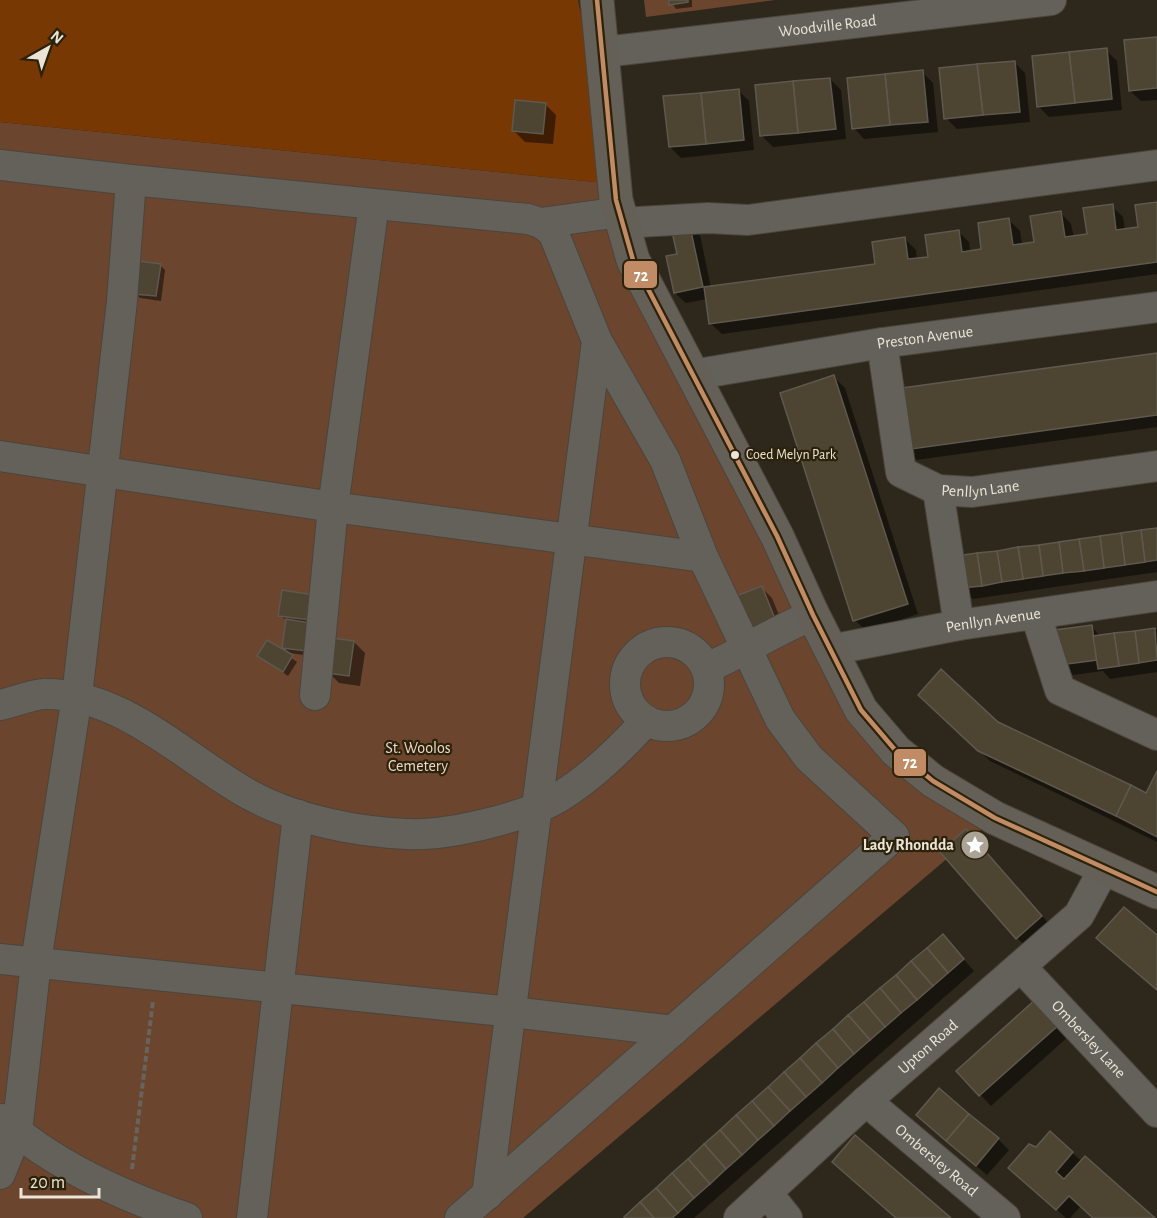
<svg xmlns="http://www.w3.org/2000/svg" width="1157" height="1218" font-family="'Alegreya Sans',sans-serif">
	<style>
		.green { fill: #6c452e }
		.forest { fill: #773804 }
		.shadow { fill: #0007 }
		.building { fill: #4e4432; stroke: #5e584e; stroke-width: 1.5 }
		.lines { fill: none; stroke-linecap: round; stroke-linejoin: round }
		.minor-casing { stroke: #4b453c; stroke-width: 32 }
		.major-casing { stroke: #4b453c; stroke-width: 35 }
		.path { stroke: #67645d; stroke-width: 4; stroke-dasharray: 6 3; stroke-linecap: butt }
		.minor { stroke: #63615a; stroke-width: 30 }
		.major { stroke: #646058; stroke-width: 33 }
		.bus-1-casing { stroke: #2c220a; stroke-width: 9 }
		.bus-1 { stroke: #c18c65; stroke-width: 4.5 }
		.bus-dot { fill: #ece5d7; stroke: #2c220a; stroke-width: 2 }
		.labels { text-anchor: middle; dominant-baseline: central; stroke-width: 4.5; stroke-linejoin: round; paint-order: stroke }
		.bus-label { font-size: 14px; fill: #ece5d7; stroke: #2c220a; text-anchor: start }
		.street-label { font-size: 16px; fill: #ece5d7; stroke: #2c220a }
		.park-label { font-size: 16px; fill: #efd9ce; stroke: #2c220a }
		.poi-label { font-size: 16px; font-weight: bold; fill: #ece5d7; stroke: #2c220a; text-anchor: end }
		.line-badge { stroke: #2c220a; stroke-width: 2 }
		.badge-label { font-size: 16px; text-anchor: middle; font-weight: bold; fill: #fff }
	</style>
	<rect width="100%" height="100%" fill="#2e281c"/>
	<g class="green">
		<polygon points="644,0 775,0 646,17"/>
		<polygon points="0,122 616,184 616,200 861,710 995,818 523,1218 0,1218"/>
	</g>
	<polygon class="forest" points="0,0 578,0 582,20 604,52 616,184 0,122"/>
	<g class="shadow">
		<polygon points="670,0 692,0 692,7 676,9"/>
		<polygon points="1157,38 1157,100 1141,101 1130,91"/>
		<polygon points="1106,50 1117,61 1122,110 1049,117 1038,106"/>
		<polygon points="1014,62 1025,73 1030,122 957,129 946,118"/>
		<polygon points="922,72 933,83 938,132 864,139 854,128"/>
		<polygon points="830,79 841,90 846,139 773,147 762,136"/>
		<polygon points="738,90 749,101 754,150 681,158 670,147"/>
		<polygon points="545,104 556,115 553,144 525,142 514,131"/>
		<polygon points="1157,204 1157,274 722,334 711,324 707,299 686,303 675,293 679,255 689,224 700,235 711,288 876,265 905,239 916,250 917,260 930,258 958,231 969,242 970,252 983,250 1009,220 1020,231 1022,245 1036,243 1061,213 1071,224 1074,238 1088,236 1112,206 1123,217 1125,231 1140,228"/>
		<polygon points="160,265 165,270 161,301 140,298 135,293"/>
		<polygon points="1157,355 1157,427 916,460 905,449"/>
		<polygon points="834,377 845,388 918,614 866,631 855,620"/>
		<polygon points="1157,529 1157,572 973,599 962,588"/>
		<polygon points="761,587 772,598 787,635 759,647"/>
		<polygon points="313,596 311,656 289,653 284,647 288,621 280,616"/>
		<polygon points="1092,627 1101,637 1157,629 1157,672 1110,679 1103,671 1073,675 1062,664"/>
		<polygon points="268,642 297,662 288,676 259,656"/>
		<polygon points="354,642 365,653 360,686 339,683 328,672"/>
		<polygon points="931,706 997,723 1147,795 1157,775 1157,842 990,761"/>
		<polygon points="976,841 1052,927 1028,948 1017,938"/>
		<polygon points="953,947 974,971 694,1218 624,1218 818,1044"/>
		<polygon points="1048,1011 1070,1035 991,1106 958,1071"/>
		<polygon points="929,1126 998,1139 1009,1150 987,1175"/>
		<polygon points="1037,1149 1072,1153 1152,1218 1094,1218 1081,1206 1070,1218 1066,1218 1021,1178"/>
	</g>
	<g class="building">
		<polygon points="669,0 688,0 688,2 669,5"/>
		<polygon points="1157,37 1157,88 1129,91 1124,40"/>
		<polygon points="1107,48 1112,99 1075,103 1069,52"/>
		<polygon points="1069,52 1075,103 1037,107 1032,56"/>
		<polygon points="1015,61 1020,112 983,115 977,64"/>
		<polygon points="977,64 983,115 944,119 939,68"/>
		<polygon points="923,70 928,122 890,125 885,74"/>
		<polygon points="885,74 890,125 852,129 847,78"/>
		<polygon points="830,78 836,129 798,133 793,81"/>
		<polygon points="793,81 798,133 760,136 755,85"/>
		<polygon points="739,89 744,140 706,144 701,93"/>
		<polygon points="701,93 706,144 669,147 663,96"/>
		<polygon points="515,100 546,103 543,134 512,131"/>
		<polygon points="1157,202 1157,262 709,324 704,287 875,264 872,242 905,237 908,259 928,257 925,235 959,230 962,252 981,249 978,223 1009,218 1013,245 1034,242 1030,216 1061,211 1065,237 1087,234 1083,208 1113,204 1116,230 1138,227 1135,205"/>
		<polygon points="689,222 703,287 674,293 666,256 677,254 671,227"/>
		<polygon points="138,261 161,264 156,296 133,294"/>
		<polygon points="1157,353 1157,415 904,450 895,389"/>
		<polygon points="834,375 908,604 853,621 780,393"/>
		<polygon points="1157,528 1157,560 1145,562 1141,530"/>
		<polygon points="1141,530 1145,562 1125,565 1121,533"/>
		<polygon points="1121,533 1125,565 1104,568 1100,536"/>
		<polygon points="1100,536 1104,568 1084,571 1079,539"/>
		<polygon points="1079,539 1084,571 1063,573 1059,542"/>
		<polygon points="1059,542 1063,573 1043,576 1039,545"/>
		<polygon points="1039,545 1043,576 1023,579 1018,547"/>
		<polygon points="1018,547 1023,579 1002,582 997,551"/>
		<polygon points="997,551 1002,582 982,586 977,553"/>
		<polygon points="977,553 982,586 961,588 956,556"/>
		<polygon points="762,586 777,624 746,637 731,598"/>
		<polygon points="282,590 314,595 311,620 278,616"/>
		<polygon points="286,619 311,623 307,651 282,648"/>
		<polygon points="1092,625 1097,660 1060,665 1055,630"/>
		<polygon points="1155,628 1157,660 1139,663 1135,631"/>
		<polygon points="1135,631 1139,663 1119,666 1114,633"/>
		<polygon points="1114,633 1119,666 1098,669 1093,636"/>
		<polygon points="332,638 354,641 349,676 327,673"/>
		<polygon points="267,640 293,655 283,672 257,656"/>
		<polygon points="941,669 998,722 1131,785 1116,816 978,751 918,695"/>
		<polygon points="1157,771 1157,837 1116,816 1131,785 1146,793"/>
		<polygon points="966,829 1042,916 1016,939 940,852"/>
		<polygon points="1124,907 1157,935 1157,990 1096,938"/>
		<polygon points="943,934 964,959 948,973 927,948"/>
		<polygon points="927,948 948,973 933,986 911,961"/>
		<polygon points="911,961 933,986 917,1000 896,975"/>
		<polygon points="896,975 917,1000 901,1013 880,988"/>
		<polygon points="880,988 901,1013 885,1027 864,1002"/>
		<polygon points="1037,998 1060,1024 979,1096 956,1071"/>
		<polygon points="864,1002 885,1027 870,1040 848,1015"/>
		<polygon points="848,1015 870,1040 854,1054 833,1029"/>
		<polygon points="833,1029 854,1054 838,1068 816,1043"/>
		<polygon points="816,1043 838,1068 822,1083 800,1058"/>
		<polygon points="800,1058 822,1083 806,1097 784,1072"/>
		<polygon points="784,1072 806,1097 790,1111 768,1087"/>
		<polygon points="768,1087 790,1111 774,1126 752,1101"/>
		<polygon points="939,1088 969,1114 946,1141 916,1115"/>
		<polygon points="752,1101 774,1126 758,1140 736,1115"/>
		<polygon points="969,1114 999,1138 976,1166 946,1141"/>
		<polygon points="736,1115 758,1140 742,1155 720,1130"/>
		<polygon points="720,1130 742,1155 726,1169 704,1144"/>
		<polygon points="1050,1131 1073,1152 1056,1172 1064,1179 1085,1156 1155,1218 1093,1218 1069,1196 1056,1210 1008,1168 1029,1144 1036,1147"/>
		<polygon points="855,1135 951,1218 896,1218 832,1162"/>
		<polygon points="704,1144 726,1169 710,1184 688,1159"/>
		<polygon points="688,1159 710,1184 694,1198 672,1173"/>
		<polygon points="672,1173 694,1198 678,1213 656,1188"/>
		<polygon points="656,1188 678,1213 672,1218 654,1218 640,1202"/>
		<polygon points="640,1202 654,1218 625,1218 624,1217"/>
	</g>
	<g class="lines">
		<g class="minor-casing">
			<g id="minor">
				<path id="s1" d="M604,52L1051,0"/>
				<polyline points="0,165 131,180 122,301 77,696 36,962 17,1132 0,1174"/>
				<polyline points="131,180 528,219 541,223 553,232 597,341 665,460 703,557 780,719 809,758 894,836 460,1218"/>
				<polyline points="374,204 333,507 703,557"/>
				<polyline points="541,223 620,212"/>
				<polyline points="621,223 708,218 748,220 1157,165"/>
				<path id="s2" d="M882,343L901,472L938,490L972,492L1157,466"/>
				<path id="s3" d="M692,375L882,343L1157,307"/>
				<polyline points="0,456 333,507 315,695"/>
				<polyline points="938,490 959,625"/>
				<polyline points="1036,615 1060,690 1157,735"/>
				<circle cx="667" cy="684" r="42"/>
				<path id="s4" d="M830,650L959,625L1157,596"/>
				<path d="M707,668C743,652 776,630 813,615"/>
				<path d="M0,705C14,702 30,695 44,694C123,693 185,759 250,795C296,820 356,832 408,834C449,836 527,817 561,796C594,775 620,749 646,721"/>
				<polyline points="0,959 512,1012 673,1031"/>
				<path id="s5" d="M1021,967L1157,1112"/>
				<path id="s6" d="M866,1101L1005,1218"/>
				<path d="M2,1119C54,1166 122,1196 187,1218"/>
				<polyline points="767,1193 787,1218"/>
				<polyline points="487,1195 597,341"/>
				<polyline points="252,1218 298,815"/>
				<path id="s7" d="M739,1218L866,1101L1079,915L1105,867"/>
			</g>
		</g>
		<g class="major-casing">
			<polyline id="major" points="597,0 616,200 633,260 777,536 813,615 861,710 896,751 933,781 995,818 1157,892"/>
		</g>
		<polyline class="path" points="132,1169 153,1001"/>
		<use href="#minor" class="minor"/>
		<use href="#major" class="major"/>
		<g class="bus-1-casing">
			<polyline id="bus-1" points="597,0 616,200 633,260 777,536 813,615 861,710 896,751 933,781 995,818 1157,892"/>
		</g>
		<use href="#bus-1" class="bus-1"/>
	</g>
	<defs>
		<g id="sight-disc" transform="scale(1.5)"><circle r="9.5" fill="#aaa396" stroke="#2c220a"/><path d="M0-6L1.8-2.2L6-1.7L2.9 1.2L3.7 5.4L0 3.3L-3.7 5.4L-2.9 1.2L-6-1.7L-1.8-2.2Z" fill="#fff"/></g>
	</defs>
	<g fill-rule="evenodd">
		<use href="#sight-disc" x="975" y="845"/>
	</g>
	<circle class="bus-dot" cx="735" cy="455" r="5"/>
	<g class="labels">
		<g class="bus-label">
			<text x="746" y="455">Coed Melyn Park</text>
		</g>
		<g class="street-label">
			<text stroke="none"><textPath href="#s1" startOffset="225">Woodville Road</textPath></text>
			<text stroke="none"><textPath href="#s3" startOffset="236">Preston Avenue</textPath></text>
			<text stroke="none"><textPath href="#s2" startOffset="214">Penllyn Lane</textPath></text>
			<text stroke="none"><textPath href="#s4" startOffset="166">Penllyn Avenue</textPath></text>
			<text stroke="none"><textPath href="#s5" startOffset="99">Ombersley Lane</textPath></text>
			<text stroke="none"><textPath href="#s7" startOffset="255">Upton Road</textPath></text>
			<text stroke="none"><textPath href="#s6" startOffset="92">Ombersley Road</textPath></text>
		</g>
		<g class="park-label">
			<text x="418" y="748">St. Woolos<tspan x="418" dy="18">Cemetery</tspan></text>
		</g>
		<g class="poi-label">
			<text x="954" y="845">Lady Rhondda</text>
		</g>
	</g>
	<g class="line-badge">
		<rect x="623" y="260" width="35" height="29" rx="6" fill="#c18c65"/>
		<rect x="893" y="748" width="34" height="29" rx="6" fill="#c18c65"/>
	</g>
	<g class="badge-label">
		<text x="641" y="281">72</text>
		<text x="910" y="768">72</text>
	</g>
	<g transform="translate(48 48) rotate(40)" stroke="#2c220a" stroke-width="4.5" paint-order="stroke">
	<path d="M0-4.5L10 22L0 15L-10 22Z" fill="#ece5d7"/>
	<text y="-9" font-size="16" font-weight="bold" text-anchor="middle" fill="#ece5d7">N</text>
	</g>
	<path d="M21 1188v9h78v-9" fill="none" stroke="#ece5d7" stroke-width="3"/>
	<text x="30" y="1188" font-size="18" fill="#ece5d7" stroke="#2c220a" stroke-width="4.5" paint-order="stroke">20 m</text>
</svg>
